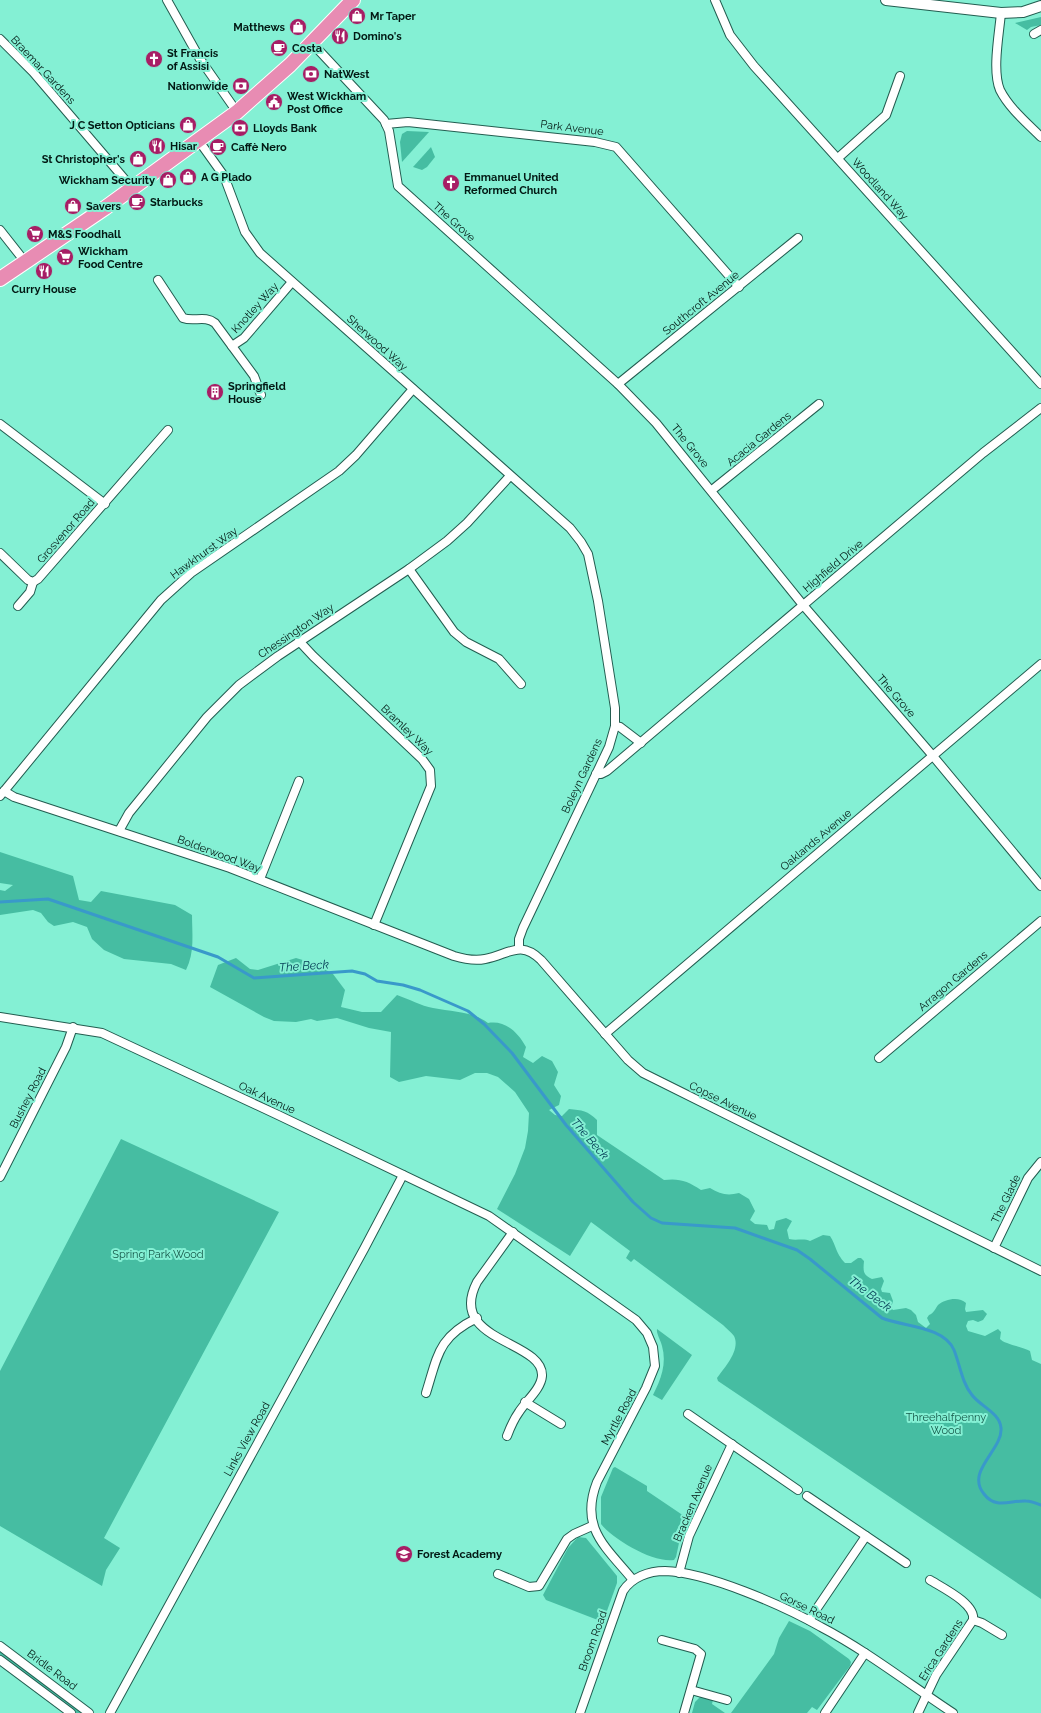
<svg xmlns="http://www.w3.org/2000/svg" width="1041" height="1713" font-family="Raleway,sans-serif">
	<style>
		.green { fill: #46bda2 }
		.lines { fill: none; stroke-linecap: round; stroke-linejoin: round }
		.stream { stroke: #3999ca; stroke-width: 3 }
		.minor-casing { stroke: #235d50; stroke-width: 10 }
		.tertiary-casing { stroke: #235d50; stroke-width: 12 }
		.trunk-casing { stroke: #fff; stroke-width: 16 }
		.minor { stroke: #fff; stroke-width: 8 }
		.tertiary { stroke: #fff; stroke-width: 10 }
		.trunk { stroke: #e88cb3; stroke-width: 14 }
		.labels { text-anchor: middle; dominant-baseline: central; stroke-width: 4; stroke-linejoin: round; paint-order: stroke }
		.poi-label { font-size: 11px; font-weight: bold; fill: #021914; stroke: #84f0d4; text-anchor: start }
		.street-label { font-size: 11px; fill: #021914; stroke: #84f0d4 }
		.park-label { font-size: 11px; fill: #16584a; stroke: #84f0d4 }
		.water-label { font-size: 12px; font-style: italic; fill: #003852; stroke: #84f0d4 }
	</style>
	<rect width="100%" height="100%" fill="#84f0d4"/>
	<g class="green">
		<polygon points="1041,17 1041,25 1031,27 1027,30 1015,23"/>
		<polygon points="407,131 429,132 402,162 400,142 402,134"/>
		<polygon points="431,147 435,157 427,167 422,170 413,167"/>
		<path d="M0,852L73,876L79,900L91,902L101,891L175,905L192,915C192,934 195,952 186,970L171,964L124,959L104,950L92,939L87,927L73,922L54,926L48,922L41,913L33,910L0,915V890L5,891L13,885L0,883Z"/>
		<path d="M236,958L250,969L258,970L296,958L316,964L333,974L345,990L341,1007L362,1012H381L397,995C409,999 421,1006 433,1008C452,1012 472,1011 488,1023C505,1020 518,1032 526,1047L523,1057L533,1063L542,1056L552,1061L558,1072L554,1085L561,1096L559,1105L549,1110L555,1115L562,1116L569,1109C582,1110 588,1111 597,1120V1135L664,1180C679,1178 688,1181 701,1190L710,1188C720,1194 727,1196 739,1193L749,1199L755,1211L750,1220L755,1224L767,1225L769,1230L774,1229L776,1221L786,1218L792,1221L787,1230L789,1239C796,1241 804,1238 810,1241L823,1235L830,1236C837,1247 835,1252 845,1263H851L858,1258H861L864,1261C863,1271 863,1275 872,1279L882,1277L884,1281L881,1289L882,1292L890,1293L893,1301L891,1308L893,1310L906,1308L911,1310L916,1315L918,1322L926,1328L930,1324L927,1318L929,1315C934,1313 935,1309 938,1305C945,1299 959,1296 966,1303L965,1309L966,1312L983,1310L987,1314L983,1320L978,1322L973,1320L968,1321L966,1326L968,1331L985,1336L998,1329L1001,1332L1000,1339C1004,1344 1023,1347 1030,1351L1032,1360L1041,1364V1599L718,1381L717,1378C724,1368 741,1350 734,1336C731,1332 726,1328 723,1325L634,1259L631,1262L626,1258L630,1251L591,1222L570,1256L497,1209L515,1174L525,1148L528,1131L529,1113L515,1092L498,1077L487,1073H475L460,1080L426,1076L399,1082L390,1077L391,1032L369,1028L337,1018L317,1021L311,1019L296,1022L274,1021L264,1017L210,987L218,965Z"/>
		<polygon points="121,1139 279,1212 104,1538 120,1548 106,1570 102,1586 0,1526 0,1371"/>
		<path d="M657,1329L692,1355L662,1400L653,1395C661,1379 667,1364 662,1346C661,1341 656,1333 657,1329Z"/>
		<path d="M615,1467L647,1486V1491L684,1516L672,1540L679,1543L676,1557L674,1560C653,1563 614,1540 601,1524V1497L613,1468Z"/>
		<polygon points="578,1537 586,1538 617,1576 617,1583 603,1622 546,1600 543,1595 568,1548"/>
		<polygon points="789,1621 810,1631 849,1659 851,1662 850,1666 817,1710 812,1707 807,1713 731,1713 774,1654 779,1638"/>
		<polygon points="0,1650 83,1713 76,1713 0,1657"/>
		<polygon points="700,1697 713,1700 712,1704 725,1713 692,1713 695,1702"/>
	</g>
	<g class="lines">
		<path class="stream" d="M0,902L48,899L218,957L254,978L352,971L365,974L377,981L403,985L420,990L468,1011L484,1024L512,1053L566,1125L633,1202L651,1218L662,1223L735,1228L797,1250L810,1259L882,1318C904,1327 944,1326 954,1350C960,1365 962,1383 972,1395C980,1406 1000,1413 1001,1428C1003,1450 965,1471 984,1494C996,1510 1011,1500 1026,1501C1031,1501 1036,1503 1041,1505"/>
		<g class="minor-casing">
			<g id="minor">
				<polyline points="167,0 200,59 237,112"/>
				<polyline points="715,0 730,35 754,66 1041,384"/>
				<path d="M1001,13C999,35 992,71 1000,90C1009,108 1027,123 1041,137"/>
				<polyline points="1034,34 1041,30"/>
				<polyline points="0,39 33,72 133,189"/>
				<polyline points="312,43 384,120 389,131 398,186 618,384 656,423 803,605 933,756 1041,886"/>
				<polyline points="386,124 408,122 595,142 616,147 739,287"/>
				<polyline points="199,141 224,176 245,232 260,253 570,528 581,542 588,554 598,601 615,708 615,726 609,747 523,928 519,939 519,949"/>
				<polyline points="838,158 886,115 900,76"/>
				<polyline points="0,230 26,263"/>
				<path d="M158,280L183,318C194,322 205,315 215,323L254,376L261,395"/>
				<polyline points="232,346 244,338 292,282"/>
				<polyline points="618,384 798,238"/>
				<polyline points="0,424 105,504"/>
				<polyline points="712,490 819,404"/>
				<polyline points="0,553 28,580 33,582 38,579 168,430"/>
				<polyline points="409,569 454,632 466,642 499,659 521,684"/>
				<polyline points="18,606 30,592 33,582"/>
				<polyline points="299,641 313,656 422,759 430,770 431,786 374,925"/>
				<polyline points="615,726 620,727 641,743"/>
				<polyline points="596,774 601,774 607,771 983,453 1041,408"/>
				<path d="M4,791L14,797L230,868L454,956C464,959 475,961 485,959C508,955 520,939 541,960L628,1060L643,1073L1041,1271"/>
				<polyline points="0,796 161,600 191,573 339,471 356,455 413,389"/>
				<polyline points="119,831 129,813 207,717 239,685 278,656 409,569 447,541 467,523 510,476"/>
				<polyline points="260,879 299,781"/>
				<path d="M0,1017L102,1033L278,1115L489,1216L636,1320L647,1333L653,1347L655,1366L646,1388L597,1482C579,1528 606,1547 633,1580"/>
				<polyline points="605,1034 1041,664"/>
				<polyline points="879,1058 1041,921"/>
				<polyline points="0,1177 66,1047 73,1027"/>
				<polyline points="994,1248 1028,1178 1041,1162"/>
				<path d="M426,1393C438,1355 438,1337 477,1318"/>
				<polyline points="525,1402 561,1424"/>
				<polyline points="688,1414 798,1490"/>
				<path d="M507,1436C510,1428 514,1419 519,1412C526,1401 541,1389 542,1376C544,1340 446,1342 477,1282L513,1232"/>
				<polyline points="807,1496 906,1563"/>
				<polyline points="679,1573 689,1536 732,1444"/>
				<polyline points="498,1574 529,1587 539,1586 567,1539 574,1534 592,1526"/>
				<path d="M930,1580C943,1588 976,1604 973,1620L982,1623L1002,1635"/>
				<polyline points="809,1620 866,1536"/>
				<polyline points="662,1640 695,1649 701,1654 684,1713"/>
				<polyline points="0,1646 89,1713"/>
				<polyline points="0,1660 71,1713"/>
				<polyline points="691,1690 727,1700"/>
				<polyline points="110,1713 364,1249 403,1175"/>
				<path d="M580,1713L623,1591C632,1577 649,1571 665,1571C707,1572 784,1606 821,1627C867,1651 909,1684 953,1713"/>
				<polyline points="825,1713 865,1653"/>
				<polyline points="918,1713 936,1675 973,1620"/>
			</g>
		</g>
		<g class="tertiary-casing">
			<polyline id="tertiary" points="886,0 1001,13 1023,12 1041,6"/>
		</g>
		<g class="trunk-casing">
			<polyline id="trunk" points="0,279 105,208 237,112 290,65 353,0"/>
		</g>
		<use href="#minor" class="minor"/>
		<use href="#tertiary" class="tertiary"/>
		<use href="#trunk" class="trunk"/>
	</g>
	<defs>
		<g id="shop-disc" transform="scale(0.9)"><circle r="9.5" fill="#a71e65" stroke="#84f0d4"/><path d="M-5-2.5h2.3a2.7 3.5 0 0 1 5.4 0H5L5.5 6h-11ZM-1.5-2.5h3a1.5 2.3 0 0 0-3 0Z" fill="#fff"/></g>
		<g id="restaurant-disc" transform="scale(0.9)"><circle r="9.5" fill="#a71e65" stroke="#84f0d4"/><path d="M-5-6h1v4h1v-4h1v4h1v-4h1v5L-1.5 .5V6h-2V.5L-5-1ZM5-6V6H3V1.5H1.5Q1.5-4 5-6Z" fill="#fff"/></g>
		<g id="cafe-disc" transform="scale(0.9)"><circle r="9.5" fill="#a71e65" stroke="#84f0d4"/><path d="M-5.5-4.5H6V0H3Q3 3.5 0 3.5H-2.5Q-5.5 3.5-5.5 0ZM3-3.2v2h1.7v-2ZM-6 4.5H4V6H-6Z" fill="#fff"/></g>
		<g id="church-disc" transform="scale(0.9)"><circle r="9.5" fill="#a71e65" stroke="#84f0d4"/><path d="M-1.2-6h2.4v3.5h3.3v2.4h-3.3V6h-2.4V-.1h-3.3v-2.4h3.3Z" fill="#fff"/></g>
		<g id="bank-disc" transform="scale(0.9)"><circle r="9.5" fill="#a71e65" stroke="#84f0d4"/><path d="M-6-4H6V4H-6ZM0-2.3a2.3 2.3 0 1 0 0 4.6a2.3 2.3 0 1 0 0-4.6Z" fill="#fff"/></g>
		<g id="civic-disc" transform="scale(0.9)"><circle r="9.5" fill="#a71e65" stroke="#84f0d4"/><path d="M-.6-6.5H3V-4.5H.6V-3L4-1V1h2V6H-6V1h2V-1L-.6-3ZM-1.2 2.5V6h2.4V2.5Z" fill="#fff"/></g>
		<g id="supermarket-disc" transform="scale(0.9)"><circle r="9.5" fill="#a71e65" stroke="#84f0d4"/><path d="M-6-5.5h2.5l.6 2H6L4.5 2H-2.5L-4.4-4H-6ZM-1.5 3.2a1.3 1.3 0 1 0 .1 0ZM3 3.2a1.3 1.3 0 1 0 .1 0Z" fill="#fff"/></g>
		<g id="building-disc" transform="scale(0.9)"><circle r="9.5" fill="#a71e65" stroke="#84f0d4"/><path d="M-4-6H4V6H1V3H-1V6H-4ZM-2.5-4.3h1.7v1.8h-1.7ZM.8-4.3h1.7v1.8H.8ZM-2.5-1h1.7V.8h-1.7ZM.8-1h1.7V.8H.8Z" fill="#fff"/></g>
		<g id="school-disc" transform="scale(0.9)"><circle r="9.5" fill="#a71e65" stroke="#84f0d4"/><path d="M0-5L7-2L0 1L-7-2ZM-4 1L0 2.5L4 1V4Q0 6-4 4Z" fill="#fff"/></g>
	</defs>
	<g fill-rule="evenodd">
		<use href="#shop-disc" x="357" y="16"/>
		<use href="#shop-disc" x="298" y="27"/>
		<use href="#restaurant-disc" x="340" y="36"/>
		<use href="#cafe-disc" x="279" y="48"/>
		<use href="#church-disc" x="154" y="59"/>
		<use href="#bank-disc" x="311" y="74"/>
		<use href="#bank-disc" x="241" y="86"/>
		<use href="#civic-disc" x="274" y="102"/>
		<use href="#shop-disc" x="188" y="125"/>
		<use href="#bank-disc" x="240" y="128"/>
		<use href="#restaurant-disc" x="157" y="146"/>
		<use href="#cafe-disc" x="218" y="147"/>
		<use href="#shop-disc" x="138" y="159"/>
		<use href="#shop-disc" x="188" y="177"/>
		<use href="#shop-disc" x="168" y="180"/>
		<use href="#church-disc" x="451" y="183"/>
		<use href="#cafe-disc" x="137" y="202"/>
		<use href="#shop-disc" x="73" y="206"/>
		<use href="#supermarket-disc" x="35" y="234"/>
		<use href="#supermarket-disc" x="65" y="257"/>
		<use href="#restaurant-disc" x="44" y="271"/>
		<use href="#building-disc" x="215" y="392"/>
		<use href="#school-disc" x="404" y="1554"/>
	</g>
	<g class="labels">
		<g class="poi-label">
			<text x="370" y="16">Mr Taper</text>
			<text x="285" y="27" text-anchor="end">Matthews</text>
			<text x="353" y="36">Domino's</text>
			<text x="292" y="48">Costa</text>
			<text x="167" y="53">St Francis<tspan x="167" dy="13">of Assisi</tspan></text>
			<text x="324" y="74">NatWest</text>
			<text x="228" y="86" text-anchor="end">Nationwide</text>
			<text x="287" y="96">West Wickham<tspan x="287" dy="13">Post Office</tspan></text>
			<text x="175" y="125" text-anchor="end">J C Setton Opticians</text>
			<text x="253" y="128">Lloyds Bank</text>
			<text x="170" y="146">Hisar</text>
			<text x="231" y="147">Caffè Nero</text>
			<text x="125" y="159" text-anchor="end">St Christopher's</text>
			<text x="201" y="177">A G Plado</text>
			<text x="464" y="177">Emmanuel United<tspan x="464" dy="13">Reformed Church</tspan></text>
			<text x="155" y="180" text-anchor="end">Wickham Security</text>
			<text x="150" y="202">Starbucks</text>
			<text x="86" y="206">Savers</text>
			<text x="48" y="234">M&amp;S Foodhall</text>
			<text x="78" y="251">Wickham<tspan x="78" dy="13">Food Centre</tspan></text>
			<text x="44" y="289" text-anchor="middle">Curry House</text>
			<text x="228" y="386">Springfield<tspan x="228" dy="13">House</tspan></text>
			<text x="417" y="1554">Forest Academy</text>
		</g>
		<g class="street-label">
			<text transform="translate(43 70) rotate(47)">Braemar Gardens</text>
			<text transform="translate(572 128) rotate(7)">Park Avenue</text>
			<text transform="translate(880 189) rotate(48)">Woodland Way</text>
			<text transform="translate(454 222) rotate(42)">The Grove</text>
			<text transform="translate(701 303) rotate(-39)">Southcroft Avenue</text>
			<text transform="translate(255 308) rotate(-48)">Knotley Way</text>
			<text transform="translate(377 343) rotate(42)">Sherwood Way</text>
			<text transform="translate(759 439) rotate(-39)">Acacia Gardens</text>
			<text transform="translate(690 446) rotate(51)">The Grove</text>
			<text transform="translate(66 531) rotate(-49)">Grosvenor Road</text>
			<text transform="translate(204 553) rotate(-36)">Hawkhurst Way</text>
			<text transform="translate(833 566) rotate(-40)">Highfield Drive</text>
			<text transform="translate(296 631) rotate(-34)">Chessington Way</text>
			<text transform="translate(896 696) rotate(49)">The Grove</text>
			<text transform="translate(407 730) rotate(44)">Bramley Way</text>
			<text transform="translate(582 776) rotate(-65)">Boleyn Gardens</text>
			<text transform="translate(816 840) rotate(-40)">Oaklands Avenue</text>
			<text transform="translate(219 854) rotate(20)">Bolderwood Way</text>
			<text transform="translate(953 981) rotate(-40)">Arragon Gardens</text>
			<text transform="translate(28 1098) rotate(-63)">Bushey Road</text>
			<text transform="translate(267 1098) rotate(25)">Oak Avenue</text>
			<text transform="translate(723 1101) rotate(26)">Copse Avenue</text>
			<text transform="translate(1006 1199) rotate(-64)">The Glade</text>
			<text transform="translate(619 1417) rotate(-62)">Myrtle Road</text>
			<text transform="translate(247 1439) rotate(-61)">Links View Road</text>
			<text transform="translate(693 1503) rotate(-67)">Bracken Avenue</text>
			<text transform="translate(807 1608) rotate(26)">Gorse Road</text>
			<text transform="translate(593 1641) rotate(-70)">Broom Road</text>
			<text transform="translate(941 1650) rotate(-57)">Erica Gardens</text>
			<text transform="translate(52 1670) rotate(37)">Bridle Road</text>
		</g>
		<g class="park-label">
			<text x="158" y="1254">Spring Park Wood</text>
			<text x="946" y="1417">Threehalfpenny<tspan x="946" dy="13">Wood</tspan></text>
		</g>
		<g class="water-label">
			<text transform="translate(304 966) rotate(-4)">The Beck</text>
			<text transform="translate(590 1139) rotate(49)">The Beck</text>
			<text transform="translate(870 1294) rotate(37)">The Beck</text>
		</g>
	</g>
</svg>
